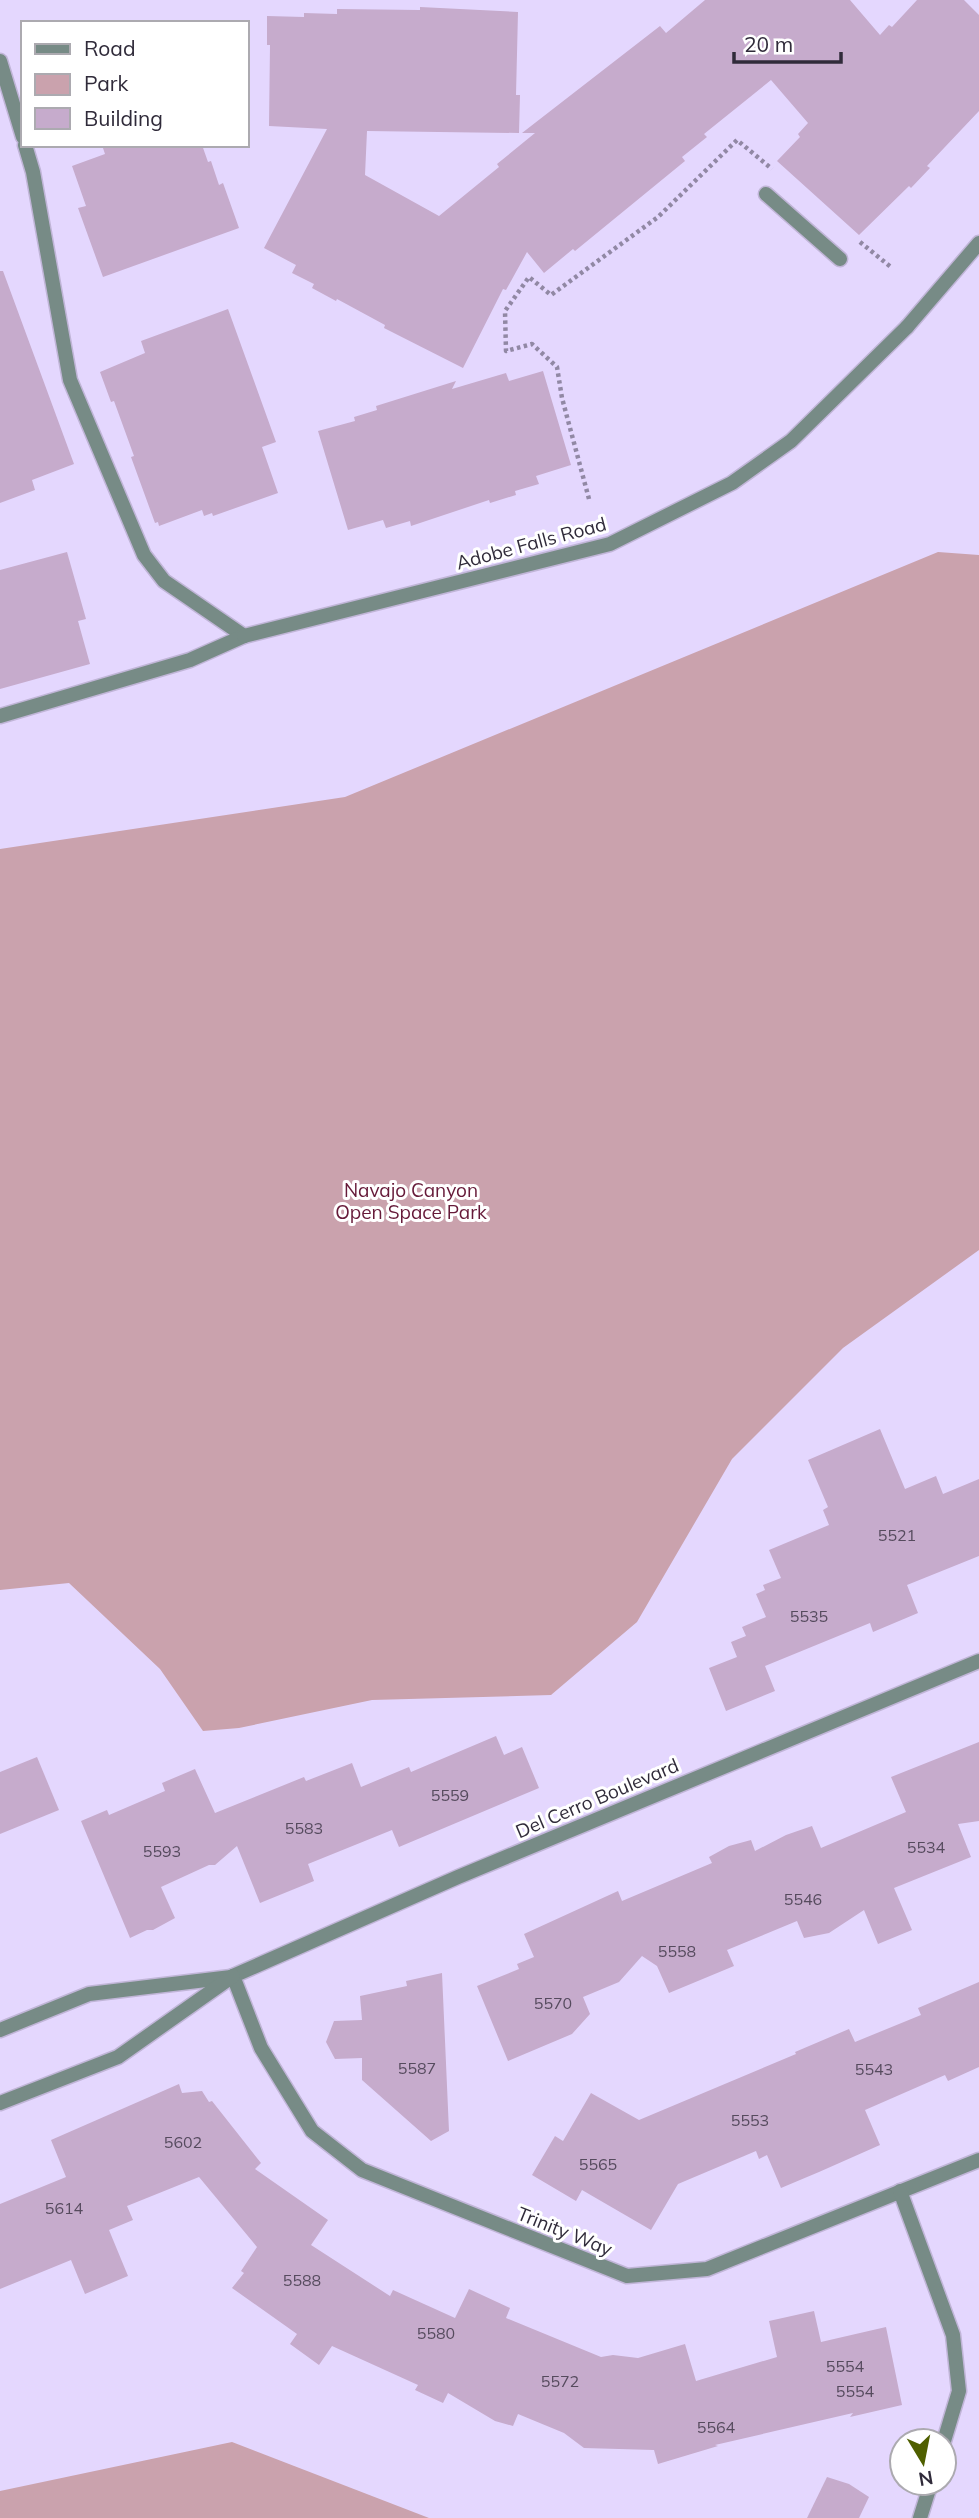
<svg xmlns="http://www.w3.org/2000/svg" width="979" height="2518" font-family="Mulish,sans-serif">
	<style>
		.green { fill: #caa2ad }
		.building { fill: #c6abcc }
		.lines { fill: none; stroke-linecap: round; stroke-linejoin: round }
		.service-casing { stroke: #c0b5d7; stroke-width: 17 }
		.minor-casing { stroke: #c0b5d7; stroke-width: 17 }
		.tertiary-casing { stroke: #c0b5d7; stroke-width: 17 }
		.path { stroke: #9188a4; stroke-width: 4.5; stroke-dasharray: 3.5 3.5; stroke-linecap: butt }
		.service { stroke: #778b86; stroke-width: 14 }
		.minor { stroke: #778b86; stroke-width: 14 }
		.tertiary { stroke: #778b86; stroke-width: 14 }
		.labels { text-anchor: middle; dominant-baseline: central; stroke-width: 6; stroke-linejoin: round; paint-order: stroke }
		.number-label { font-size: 16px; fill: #564b5e }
		.street-label { font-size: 19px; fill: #302b3a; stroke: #fff }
		.park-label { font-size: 19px; fill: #661a39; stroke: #fff }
	</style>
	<rect width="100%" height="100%" fill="#e4d7fe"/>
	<g class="green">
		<polygon points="938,552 979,555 979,1250 843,1348 732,1459 637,1622 551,1695 372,1700 239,1728 203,1731 160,1669 69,1583 0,1590 0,849 345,797"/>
		<polygon points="232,2442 429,2518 0,2518 0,2491"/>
	</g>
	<g class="building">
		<polygon points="705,0 850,0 880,35 889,25 892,27 917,0 964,0 979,15 979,111 927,166 930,168 911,188 909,186 859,235 777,161 800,137 798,134 808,123 771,80 704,134 707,137 682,157 685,161 575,251 573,249 544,273 527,252 506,290 503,289 463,368 384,328 385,325 337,299 336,301 312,288 314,284 292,273 296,265 264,248 327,129 269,126 270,45 267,45 267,16 304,17 304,13 337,14 337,9 420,10 420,7 518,12 516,95 520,95 519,133 367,131 365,175 439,216 499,167 497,164 535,133 522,133 660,26 666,33"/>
		<polygon points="102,145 202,145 208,162 211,161 219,185 223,183 239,228 103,277 78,208 86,206 72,166 105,154"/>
		<polygon points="0,271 3,271 74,464 32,480 35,490 0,503"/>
		<polygon points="228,309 276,442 262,447 278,493 213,516 212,513 204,516 202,510 159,526 158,522 155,523 131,457 134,456 114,401 111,402 100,372 145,353 141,341"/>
		<polygon points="543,371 571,465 536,476 539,484 515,491 516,495 490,503 489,500 411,526 410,521 386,528 383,520 348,530 318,431 355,421 354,417 377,410 376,406 456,381 452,389 506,373 509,381"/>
		<polygon points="67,552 86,619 78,621 90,664 0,689 0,570"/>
		<polygon points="880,1429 905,1489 936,1476 943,1494 979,1479 979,1556 907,1585 918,1613 873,1632 870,1623 765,1666 775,1691 726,1711 709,1668 737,1657 731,1642 746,1636 742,1627 766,1617 756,1594 765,1590 763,1585 781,1578 769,1550 829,1525 823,1510 828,1507 808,1460"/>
		<polygon points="496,1736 504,1755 522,1747 539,1788 399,1847 392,1830 308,1864 314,1881 260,1903 237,1846 215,1865 209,1865 161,1887 175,1918 153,1930 147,1930 130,1938 81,1821 107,1810 109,1815 165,1791 162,1783 195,1769 215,1813 304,1777 306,1781 352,1763 361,1787 409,1767 411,1772"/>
		<polygon points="979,1742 979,1821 958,1824 971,1857 894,1888 912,1930 878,1944 864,1910 829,1933 804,1938 797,1921 727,1950 734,1966 669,1993 657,1966 642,1956 619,1982 583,1997 590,2014 572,2034 508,2061 477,1986 519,1969 517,1964 534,1957 524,1934 618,1891 622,1901 712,1863 709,1857 729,1846 751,1840 755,1851 786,1835 812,1826 821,1848 906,1812 891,1777"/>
		<polygon points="37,1757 59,1810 0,1834 0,1772"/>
		<polygon points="442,1973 449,2131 431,2141 362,2080 362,2058 335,2059 326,2042 334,2021 362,2020 360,1996 407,1986 406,1981"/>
		<polygon points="979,1982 979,2067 948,2081 945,2075 865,2110 880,2145 819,2172 781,2188 767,2155 759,2159 756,2151 678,2184 651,2230 582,2190 576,2201 532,2175 555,2136 563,2141 591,2093 639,2120 796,2054 795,2052 849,2029 855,2042 921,2015 918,2008"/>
		<polygon points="179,2084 182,2093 202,2091 209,2102 212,2101 261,2163 255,2169 328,2220 311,2245 390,2296 393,2290 455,2318 469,2289 510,2308 506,2318 601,2357 613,2355 638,2358 685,2344 696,2381 777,2357 769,2321 814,2311 821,2342 886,2327 902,2405 850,2417 853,2413 715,2445 718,2446 658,2464 654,2450 584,2448 564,2433 518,2414 513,2426 495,2421 448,2393 443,2403 415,2390 418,2385 332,2346 319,2365 290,2344 297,2334 232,2288 244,2273 241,2271 257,2247 199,2177 127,2206 133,2220 109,2230 128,2276 85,2294 71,2260 0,2289 0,2204 66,2177 51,2140"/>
		<polygon points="827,2477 849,2484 869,2497 859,2518 807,2518"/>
	</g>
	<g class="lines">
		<g class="service-casing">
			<g id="service">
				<polyline points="0,61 23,137"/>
				<polyline points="25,145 33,172 70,380 144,555 164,581 244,636"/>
				<polyline points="766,194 840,259"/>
				<polyline points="0,716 190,660 244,636"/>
			</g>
		</g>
		<g class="minor-casing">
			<g id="minor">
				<polyline points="244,636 610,544 732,483 791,441 907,327"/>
				<polyline points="979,1661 458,1877 233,1976 261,2048 312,2131 362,2170 627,2276 707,2269 979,2160"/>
				<polyline points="900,2191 953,2335 959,2391 944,2441"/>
				<polyline points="920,2518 931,2483"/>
			</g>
		</g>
		<g class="tertiary-casing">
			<g id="tertiary">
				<polyline points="907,327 979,243"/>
				<polyline points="0,2030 89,1994 231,1977"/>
				<polyline points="0,2103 118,2057 233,1976"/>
			</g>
		</g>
		<g class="path">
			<polyline points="860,242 892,268"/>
			<polyline points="589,499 562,398 557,367 532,344 506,351 505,311 529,277 551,295 658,217 737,140 772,169"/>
		</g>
		<use href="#service" class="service"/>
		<use href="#minor" class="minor"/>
		<use href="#tertiary" class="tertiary"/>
	</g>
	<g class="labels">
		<g class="number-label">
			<text x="897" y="1535">5521</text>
			<text x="809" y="1616">5535</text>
			<text x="450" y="1795">5559</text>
			<text x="304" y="1828">5583</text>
			<text x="926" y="1847">5534</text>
			<text x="162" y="1851">5593</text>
			<text x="803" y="1899">5546</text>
			<text x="677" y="1951">5558</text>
			<text x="553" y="2003">5570</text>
			<text x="417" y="2068">5587</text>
			<text x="874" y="2069">5543</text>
			<text x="750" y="2120">5553</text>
			<text x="183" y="2142">5602</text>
			<text x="598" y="2164">5565</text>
			<text x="64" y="2208">5614</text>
			<text x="302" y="2280">5588</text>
			<text x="436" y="2333">5580</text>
			<text x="845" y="2366">5554</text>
			<text x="560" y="2381">5572</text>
			<text x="855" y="2391">5554</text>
			<text x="716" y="2427">5564</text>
		</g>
		<g class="street-label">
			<text transform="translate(531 543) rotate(-15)">Adobe Falls Road</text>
			<text transform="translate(597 1798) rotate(-23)">Del Cerro Boulevard</text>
			<text transform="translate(565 2231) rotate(22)">Trinity Way</text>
		</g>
		<g class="park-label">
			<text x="411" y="1190">Navajo Canyon<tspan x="411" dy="22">Open Space Park</tspan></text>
		</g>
	</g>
	<rect x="21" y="21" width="228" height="126" fill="#ffffff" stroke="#acaab0" stroke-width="2"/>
	<rect x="35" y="44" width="35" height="10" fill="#778b86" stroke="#acaab0" stroke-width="2"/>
	<text x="84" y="56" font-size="21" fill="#302b3a">Road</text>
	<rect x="35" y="74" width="35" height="21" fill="#caa2ad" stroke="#acaab0" stroke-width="2"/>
	<text x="84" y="91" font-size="21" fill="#302b3a">Park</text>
	<rect x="35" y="108" width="35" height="21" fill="#c6abcc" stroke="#acaab0" stroke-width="2"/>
	<text x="84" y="126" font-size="21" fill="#302b3a">Building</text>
	<g transform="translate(923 2462) rotate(170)"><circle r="33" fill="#ffffff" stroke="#acaab0" stroke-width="2"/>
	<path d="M0-5L12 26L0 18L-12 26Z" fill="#4f5f00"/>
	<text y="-10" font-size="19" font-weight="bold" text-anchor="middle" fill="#302b3a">N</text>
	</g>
	<path d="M734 52v10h107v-10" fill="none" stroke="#302b3a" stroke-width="3.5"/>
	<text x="744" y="52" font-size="21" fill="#302b3a" stroke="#ffffff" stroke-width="5" paint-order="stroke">20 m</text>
</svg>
